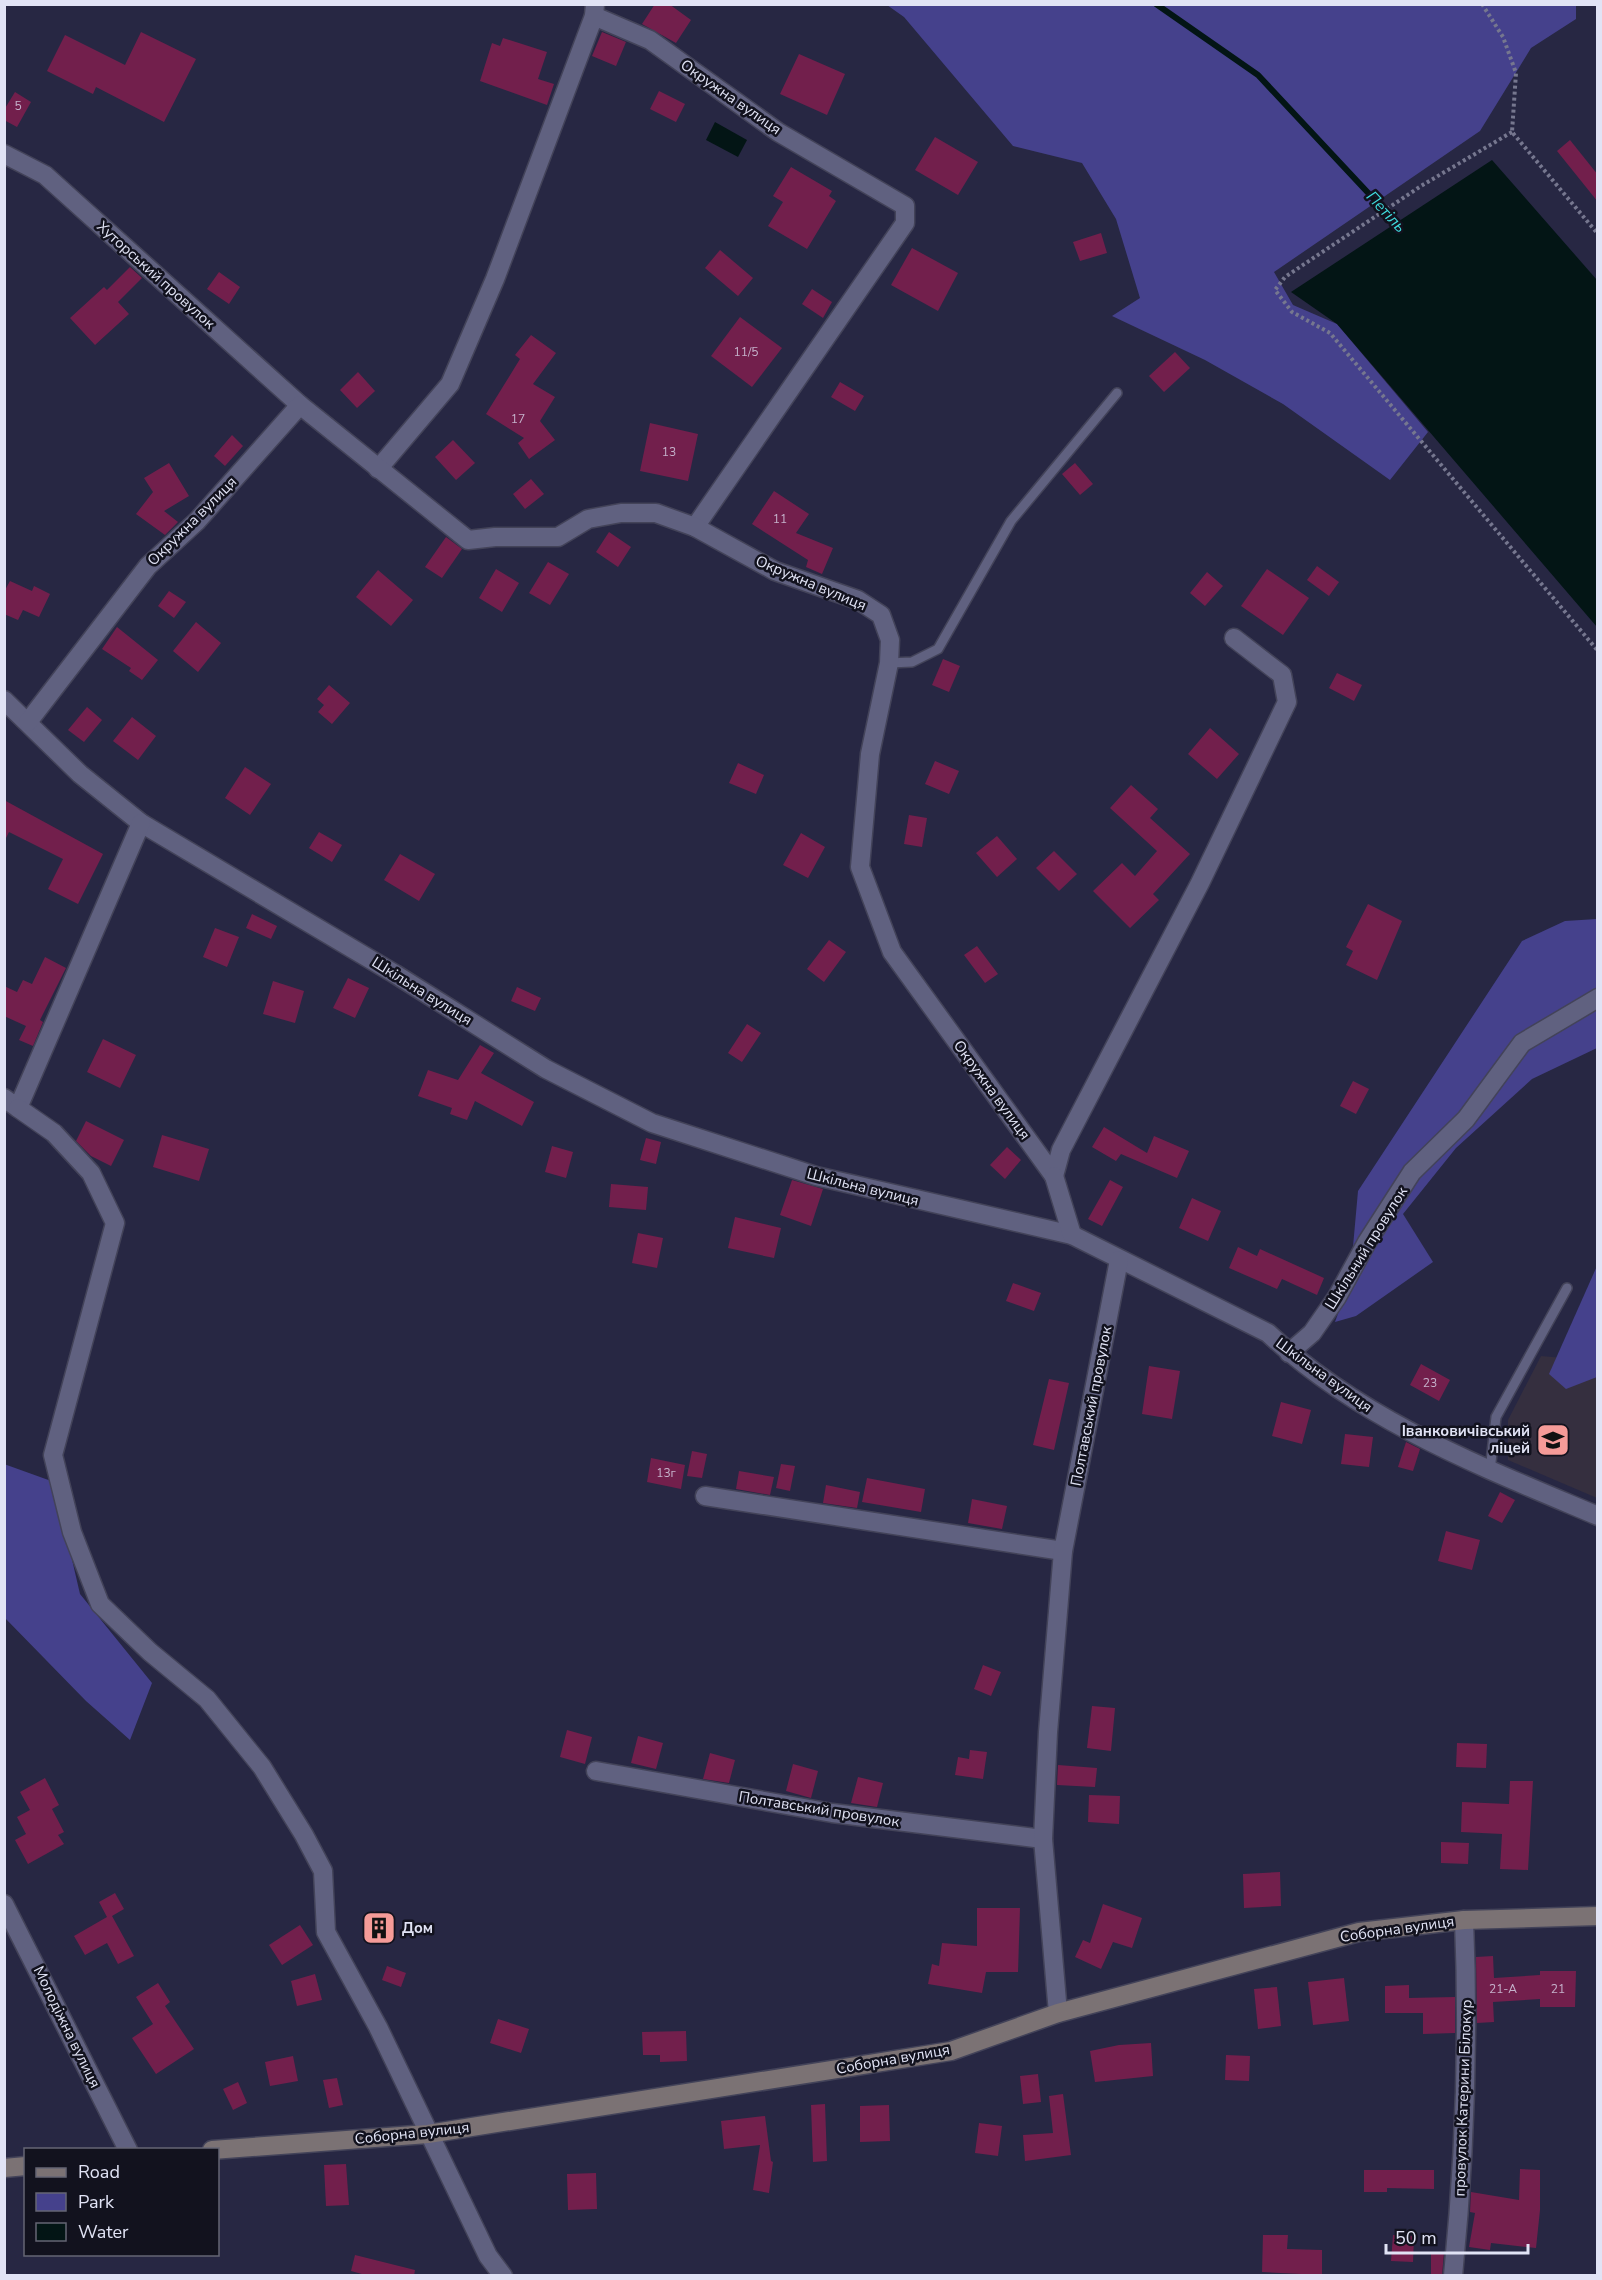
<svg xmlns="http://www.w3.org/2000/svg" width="1602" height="2280" font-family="'Nunito Sans',sans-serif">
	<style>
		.education { fill: #352f3f }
		.green { fill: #45418c }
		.water { fill: #031515 }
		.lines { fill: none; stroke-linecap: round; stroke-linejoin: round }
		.stream { stroke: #031515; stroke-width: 6 }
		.building { fill: #721f4c }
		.lane-casing { stroke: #434359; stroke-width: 12 }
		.street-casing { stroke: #434359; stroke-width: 21 }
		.secondary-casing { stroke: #434359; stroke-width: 21 }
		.path { stroke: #76778f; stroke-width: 4; stroke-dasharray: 3 3; stroke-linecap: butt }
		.lane { stroke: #606180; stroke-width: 9 }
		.street { stroke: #606180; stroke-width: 18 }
		.secondary { stroke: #7b7274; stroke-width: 18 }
		.labels { text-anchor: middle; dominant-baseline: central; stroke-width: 5; stroke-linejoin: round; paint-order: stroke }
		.number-label { font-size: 12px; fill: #c5b2cb }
		.street-label { font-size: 15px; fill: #e1e3f5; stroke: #12121e }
		.poi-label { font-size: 15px; font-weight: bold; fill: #e1e3f5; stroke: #12121e; text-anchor: end }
		.water-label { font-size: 16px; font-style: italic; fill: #3fdbde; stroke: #12121e }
	</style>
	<rect width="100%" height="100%" fill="#272743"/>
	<polygon class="education" points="1541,1356 1597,1361 1597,1498 1508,1460 1508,1420"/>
	<g class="green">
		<polygon points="887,5 1576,5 1576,19 1531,48 1480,131 1274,272 1293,305 1337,324 1428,432 1390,480 1283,404 1205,360 1112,316 1140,298 1116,219 1082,163 1013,146 904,17"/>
		<polygon points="1597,919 1597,1048 1532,1079 1456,1148 1403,1214 1433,1262 1356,1316 1335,1322 1350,1280 1358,1191 1522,941 1565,921"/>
		<polygon points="1597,1266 1597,1377 1566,1389 1549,1374"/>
		<polygon points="4,1464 54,1482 80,1594 152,1683 130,1740 86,1701 5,1618"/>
	</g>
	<g class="water">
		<polygon points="715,122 747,140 738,157 706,140"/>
		<polygon points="1492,160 1597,280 1597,627 1337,324 1291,292"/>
	</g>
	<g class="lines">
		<polyline class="stream" points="1156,4 1258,75 1400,227"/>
	</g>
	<g class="building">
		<polygon points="655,4 669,4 691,20 676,43 642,24"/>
		<polygon points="141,32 196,59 164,122 96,87 93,94 47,71 65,35 125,65"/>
		<polygon points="602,32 626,42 616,66 592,56"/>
		<polygon points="503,38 547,52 538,79 554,84 547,105 480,81 492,43 500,46"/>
		<polygon points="799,54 845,74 827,115 780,94"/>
		<polygon points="659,91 685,104 676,122 650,109"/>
		<polygon points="15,92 31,102 17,127 4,120 4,110"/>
		<polygon points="935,137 978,162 958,195 915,170"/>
		<polygon points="1570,140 1598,175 1598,202 1557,151"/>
		<polygon points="791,167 832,191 829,196 836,201 807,249 768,226 783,202 773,196"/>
		<polygon points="1101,233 1107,253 1080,261 1073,242"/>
		<polygon points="912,248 958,273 938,311 891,285"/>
		<polygon points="720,250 753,278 738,296 705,268"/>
		<polygon points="130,267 142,278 118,302 129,314 95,345 70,318 104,287 107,290"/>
		<polygon points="219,272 240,287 229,304 207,289"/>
		<polygon points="812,289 832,302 823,318 802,304"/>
		<polygon points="740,317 782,348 752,387 711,356"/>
		<polygon points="531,335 556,353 533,384 555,397 540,421 555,440 529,459 518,443 524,438 486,414 520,359 515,355"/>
		<polygon points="1175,352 1190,368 1164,392 1149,376"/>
		<polygon points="358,372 375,391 357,408 340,390"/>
		<polygon points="840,382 864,396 855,411 831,397"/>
		<polygon points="650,423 698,434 688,481 640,471"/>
		<polygon points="232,435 243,446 225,466 214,456"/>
		<polygon points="453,440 475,463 456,480 435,457"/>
		<polygon points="169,463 189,496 164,511 178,522 165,535 136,514 153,492 144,478"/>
		<polygon points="1075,463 1093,484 1080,495 1062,474"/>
		<polygon points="531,479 544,494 525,509 513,494"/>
		<polygon points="774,491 809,514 796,533 833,548 822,574 806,567 808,560 752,524"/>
		<polygon points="609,532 631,547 618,567 596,552"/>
		<polygon points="446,537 462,549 442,578 425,567"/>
		<polygon points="548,562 569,574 550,605 529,593"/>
		<polygon points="1317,566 1339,582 1329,596 1307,580"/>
		<polygon points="496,569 519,583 502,612 479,598"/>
		<polygon points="1267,569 1309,598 1283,635 1241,606"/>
		<polygon points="378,570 413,600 391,626 356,597"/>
		<polygon points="1207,572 1223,586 1205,606 1190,593"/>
		<polygon points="10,581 32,591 34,586 50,594 39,617 23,610 18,620 4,614 4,592"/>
		<polygon points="169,591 186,602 174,618 158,606"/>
		<polygon points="196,622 221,643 198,672 173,651"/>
		<polygon points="117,627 158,660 142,680 129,671 131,668 102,649"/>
		<polygon points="943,659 960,666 949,692 932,685"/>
		<polygon points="1337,673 1362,685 1354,701 1329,688"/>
		<polygon points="329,685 350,703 332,724 318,712 324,705 317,699"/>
		<polygon points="87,707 102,720 84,742 68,730"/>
		<polygon points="132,717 156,736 138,760 113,741"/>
		<polygon points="1210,728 1239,754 1217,779 1188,754"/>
		<polygon points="935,761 959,771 949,794 925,784"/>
		<polygon points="738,763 764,775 756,794 729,783"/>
		<polygon points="245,767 271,784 250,815 225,798"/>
		<polygon points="1131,785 1158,809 1150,818 1190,854 1153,894 1159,900 1130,928 1093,891 1122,863 1135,876 1157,851 1110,808"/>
		<polygon points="4,800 103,854 78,904 48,889 63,859 9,832 4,842"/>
		<polygon points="909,815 927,818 922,847 904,844"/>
		<polygon points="319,832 342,845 332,862 309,848"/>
		<polygon points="801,833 825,847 808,878 783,865"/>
		<polygon points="997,836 1017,859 997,877 976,853"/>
		<polygon points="1054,851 1077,874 1059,891 1036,868"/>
		<polygon points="400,854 435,874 419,901 384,880"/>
		<polygon points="1368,904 1402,921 1377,980 1346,965 1353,951 1346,947"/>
		<polygon points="252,914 277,926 271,939 246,928"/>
		<polygon points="215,928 239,937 227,967 203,957"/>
		<polygon points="829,940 846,952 824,982 807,969"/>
		<polygon points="977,946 998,974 985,983 964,955"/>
		<polygon points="45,957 66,968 40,1020 43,1022 33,1046 19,1040 26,1026 4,1016 4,986 17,992 23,980 32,984"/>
		<polygon points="348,978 369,988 355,1018 333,1008"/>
		<polygon points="273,981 304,991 295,1023 263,1014"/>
		<polygon points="517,987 541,998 535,1011 511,1001"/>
		<polygon points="747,1024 761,1033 742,1062 728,1053"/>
		<polygon points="103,1039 136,1055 120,1088 87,1072"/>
		<polygon points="480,1045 494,1053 481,1073 534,1102 522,1126 475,1101 467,1120 450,1114 452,1108 418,1096 428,1070 458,1080"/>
		<polygon points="1353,1081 1369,1089 1356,1114 1340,1106"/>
		<polygon points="86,1121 124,1140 111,1166 91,1156 76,1141"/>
		<polygon points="1104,1127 1147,1153 1154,1136 1189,1151 1177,1178 1121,1154 1116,1161 1092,1147"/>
		<polygon points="162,1135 209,1149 199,1181 153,1167"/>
		<polygon points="646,1138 661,1142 656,1164 640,1160"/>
		<polygon points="552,1146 573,1152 566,1178 545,1172"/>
		<polygon points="1007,1147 1021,1160 1005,1179 990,1165"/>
		<polygon points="792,1180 823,1189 811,1226 780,1215"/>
		<polygon points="1110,1180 1123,1187 1102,1226 1088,1219"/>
		<polygon points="611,1184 648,1187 646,1210 609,1207"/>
		<polygon points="1192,1198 1221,1211 1208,1241 1179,1228"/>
		<polygon points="735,1217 781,1228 774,1258 728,1248"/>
		<polygon points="638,1233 663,1238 657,1268 632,1263"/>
		<polygon points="1238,1247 1257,1256 1260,1249 1324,1278 1317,1295 1282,1279 1277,1289 1229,1268"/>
		<polygon points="1013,1283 1041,1293 1034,1311 1006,1301"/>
		<polygon points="1421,1364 1450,1380 1439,1401 1410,1385"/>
		<polygon points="1149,1366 1180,1371 1172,1419 1142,1414"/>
		<polygon points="1049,1379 1069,1383 1054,1450 1033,1445"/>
		<polygon points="1281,1402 1311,1410 1302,1444 1272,1436"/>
		<polygon points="1345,1434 1373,1437 1369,1467 1341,1464"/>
		<polygon points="1406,1442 1420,1449 1413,1471 1398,1467"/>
		<polygon points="692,1451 707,1454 702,1478 687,1476"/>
		<polygon points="651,1458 685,1465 681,1489 647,1482"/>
		<polygon points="781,1464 795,1466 790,1491 776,1488"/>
		<polygon points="739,1471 774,1477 770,1495 736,1489"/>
		<polygon points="867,1478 925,1489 921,1512 862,1502"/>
		<polygon points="826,1485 860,1492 857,1508 823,1503"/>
		<polygon points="1500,1492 1515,1500 1502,1523 1488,1516"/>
		<polygon points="972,1499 1007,1506 1002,1529 968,1523"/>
		<polygon points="1446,1531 1480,1540 1472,1570 1438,1561"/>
		<polygon points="983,1665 1001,1672 991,1696 974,1689"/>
		<polygon points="1092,1706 1115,1708 1111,1751 1087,1748"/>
		<polygon points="567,1730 592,1737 585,1764 560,1757"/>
		<polygon points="638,1736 663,1743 656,1769 631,1763"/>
		<polygon points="1457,1743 1487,1744 1486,1768 1456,1767"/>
		<polygon points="970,1750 987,1752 983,1779 955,1775 958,1757 969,1759"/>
		<polygon points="710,1753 735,1760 729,1783 703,1779"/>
		<polygon points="793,1764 818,1771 811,1798 786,1791"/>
		<polygon points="1058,1765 1097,1768 1095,1787 1057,1785"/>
		<polygon points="858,1777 883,1783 877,1807 851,1803"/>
		<polygon points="45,1778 59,1805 52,1809 64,1832 58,1835 64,1844 28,1864 15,1840 26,1834 17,1817 30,1810 20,1792"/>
		<polygon points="1510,1781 1533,1781 1528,1870 1500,1869 1502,1834 1461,1832 1462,1802 1509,1804"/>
		<polygon points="1089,1795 1120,1796 1119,1824 1088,1822"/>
		<polygon points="1441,1842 1469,1843 1468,1864 1441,1863"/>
		<polygon points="1280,1872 1281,1906 1244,1908 1243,1874"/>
		<polygon points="115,1893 124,1909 112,1916 134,1956 118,1964 107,1943 85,1955 74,1936 107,1917 99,1902"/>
		<polygon points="1103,1904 1142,1918 1132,1948 1113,1942 1101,1969 1075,1957 1083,1940 1090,1943"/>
		<polygon points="977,1908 1020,1908 1018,1972 986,1972 982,1993 928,1984 932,1964 939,1966 942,1943 977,1946"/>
		<polygon points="374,1911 394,1920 383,1944 364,1935"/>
		<polygon points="300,1925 313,1945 282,1965 269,1945"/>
		<polygon points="1493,1956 1494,1978 1540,1975 1540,1971 1576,1971 1575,2007 1540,2007 1540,1999 1493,2002 1494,2022 1477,2023 1476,1957"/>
		<polygon points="387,1966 406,1973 401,1987 382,1980"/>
		<polygon points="315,1974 322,2000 297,2006 291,1981"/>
		<polygon points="1344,1978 1349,2021 1313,2025 1308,1982"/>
		<polygon points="158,1983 170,2002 165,2006 194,2049 156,2074 132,2038 153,2024 136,1997"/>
		<polygon points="1409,1985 1409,1998 1455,1997 1455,2033 1423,2034 1423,2013 1385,2013 1385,1986"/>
		<polygon points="1277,1987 1281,2026 1258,2029 1254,1989"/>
		<polygon points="498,2019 529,2029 521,2053 490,2043"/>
		<polygon points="686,2031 687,2061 660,2062 660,2055 643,2055 642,2032"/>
		<polygon points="1151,2043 1153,2076 1095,2082 1090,2051 1119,2045"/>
		<polygon points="1226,2055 1250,2056 1249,2081 1225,2080"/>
		<polygon points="293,2056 298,2081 270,2086 265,2062"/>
		<polygon points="1038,2074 1041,2102 1023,2104 1020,2076"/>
		<polygon points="337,2078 343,2105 329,2108 323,2080"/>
		<polygon points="238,2082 247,2103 233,2110 223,2089"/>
		<polygon points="1063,2094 1071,2155 1025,2161 1023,2135 1053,2133 1049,2096"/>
		<polygon points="825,2104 827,2161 813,2162 811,2105"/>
		<polygon points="889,2105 890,2141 860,2142 860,2106"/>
		<polygon points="765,2116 771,2161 773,2162 769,2193 753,2190 760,2145 724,2149 721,2121"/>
		<polygon points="979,2123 1002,2126 998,2156 975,2153"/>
		<polygon points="346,2164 349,2205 326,2206 324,2165"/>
		<polygon points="1520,2169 1540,2170 1540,2210 1536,2248 1491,2243 1490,2250 1469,2247 1475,2213 1470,2212 1471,2192 1519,2200"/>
		<polygon points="1364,2170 1434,2170 1434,2189 1387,2188 1387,2192 1364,2192"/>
		<polygon points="596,2173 597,2209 568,2210 567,2174"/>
		<polygon points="1263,2235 1288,2235 1287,2249 1322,2250 1322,2275 1262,2272"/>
		<polygon points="1393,2235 1414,2236 1413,2262 1391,2261"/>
		<polygon points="1431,2252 1444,2252 1442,2276 1431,2276"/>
		<polygon points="355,2255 415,2270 414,2276 369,2276 351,2271"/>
	</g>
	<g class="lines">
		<g class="lane-casing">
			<g id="lane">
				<polyline points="889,663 912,662 938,649 1011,521 1117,393"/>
				<polyline points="1490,1471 1496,1417 1567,1288"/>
			</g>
		</g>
		<g class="street-casing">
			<g id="street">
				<polyline points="594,16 650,40 778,132 905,206 905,223 695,527"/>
				<polyline points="4,154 45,175 300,405"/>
				<polyline points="378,469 450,384 495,279 594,16 595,4"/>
				<path d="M4,700L80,774L141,823L395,974L546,1069L652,1123L816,1176L1072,1235L1268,1333C1360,1420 1482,1467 1598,1516"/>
				<polyline points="28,722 148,566 197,521 300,405 468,540 495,537 558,537 588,519 621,513 656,513 695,527 775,571 858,600 881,615 890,640 889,663 870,754 860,867 892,952 1054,1176 1061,1150 1200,883 1287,702 1282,675 1234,638"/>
				<polyline points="4,1098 18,1108 141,823"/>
				<polyline points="18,1108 54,1133 91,1173 115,1223 53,1455 72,1532 100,1604 150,1652 207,1699 262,1767 304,1835 323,1871 326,1932 378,2027 488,2256 503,2276"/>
				<polyline points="1054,1176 1072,1235"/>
				<polyline points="1289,1353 1312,1333 1337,1297 1367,1242 1412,1172 1466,1119 1522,1043 1598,998"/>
				<polyline points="705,1496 1063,1551"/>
				<polyline points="596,1771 832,1813 1043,1839"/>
				<polyline points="4,1904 128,2150"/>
				<polyline points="1058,2013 1043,1839 1048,1732 1063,1551 1119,1260"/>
				<path d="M1453,2276C1465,2156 1469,2040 1464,1920"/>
			</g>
		</g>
		<g class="secondary-casing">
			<g id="secondary">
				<polyline points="212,2150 428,2134 951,2051 1058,2013 1359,1932 1464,1920 1598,1916"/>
				<polyline points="4,2168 26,2166"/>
			</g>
		</g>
		<g class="path">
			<polyline points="1482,4 1503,37 1516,73 1512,132 1598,234"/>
			<polyline points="1512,132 1421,186 1285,277 1275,290 1292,312 1330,333 1598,651"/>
		</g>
		<use href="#lane" class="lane"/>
		<use href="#street" class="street"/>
		<use href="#secondary" class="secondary"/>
	</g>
	<defs>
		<g id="school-square" transform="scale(1.725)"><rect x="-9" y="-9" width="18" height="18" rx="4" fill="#f59b98" stroke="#12121e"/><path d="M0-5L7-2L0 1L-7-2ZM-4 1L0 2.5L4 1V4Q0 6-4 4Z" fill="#111"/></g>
		<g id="building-square" transform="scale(1.725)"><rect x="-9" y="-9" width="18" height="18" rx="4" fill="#f59b98" stroke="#12121e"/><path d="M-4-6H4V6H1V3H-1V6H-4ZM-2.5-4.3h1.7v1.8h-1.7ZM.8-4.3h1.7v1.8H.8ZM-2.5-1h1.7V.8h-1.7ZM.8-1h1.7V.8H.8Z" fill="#111"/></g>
	</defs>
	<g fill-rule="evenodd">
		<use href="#school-square" x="1553" y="1440"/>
		<use href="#building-square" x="379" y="1928"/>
	</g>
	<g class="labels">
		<g class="number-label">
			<text x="18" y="106">5</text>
			<text x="746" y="352">11/5</text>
			<text x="518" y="419">17</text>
			<text x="669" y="452">13</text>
			<text x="780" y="519">11</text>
			<text x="1430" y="1383">23</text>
			<text x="666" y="1473">13г</text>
			<text x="1503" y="1989">21-А</text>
			<text x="1558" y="1989">21</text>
		</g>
		<g class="street-label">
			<text transform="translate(731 97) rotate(35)">Окружна вулиця</text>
			<text transform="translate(156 275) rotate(42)">Хуторський провулок</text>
			<text transform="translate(192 521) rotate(-45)">Окружна вулиця</text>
			<text transform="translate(811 583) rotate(23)">Окружна вулиця</text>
			<text transform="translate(422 991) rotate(32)">Шкільна вулиця</text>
			<text transform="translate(992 1090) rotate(54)">Окружна вулиця</text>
			<text transform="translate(863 1187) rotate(14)">Шкільна вулиця</text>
			<text transform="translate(1366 1248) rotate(-58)">Шкільний провулок</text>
			<text transform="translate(1324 1375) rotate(36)">Шкільна вулиця</text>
			<text transform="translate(1091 1406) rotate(-79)">Полтавський провулок</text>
			<text transform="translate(819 1809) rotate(9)">Полтавський провулок</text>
			<text transform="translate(1397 1929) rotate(-8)">Соборна вулиця</text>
			<text transform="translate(67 2027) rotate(64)">Молодіжна вулиця</text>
			<text transform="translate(893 2059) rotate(-10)">Соборна вулиця</text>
			<text transform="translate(1463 2098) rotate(-88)">провулок Катерини Білокур</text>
			<text transform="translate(412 2133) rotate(-6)">Соборна вулиця</text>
		</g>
		<g class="poi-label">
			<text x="1530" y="1431">Іванковичівський<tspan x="1530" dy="17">ліцей</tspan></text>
			<text x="402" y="1928" text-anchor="start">Дом</text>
		</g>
		<g class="water-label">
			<text transform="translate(1386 212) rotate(47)">Петіль</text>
		</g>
	</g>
	<rect width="1602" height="2280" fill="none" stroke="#e1e3f5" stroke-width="12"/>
	<rect x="24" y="2148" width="195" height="108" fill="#12121e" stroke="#656674" stroke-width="1.5"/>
	<rect x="36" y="2168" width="30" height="9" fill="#7b7274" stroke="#656674" stroke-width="1.5"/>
	<text x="78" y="2178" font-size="18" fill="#e1e3f5">Road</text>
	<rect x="36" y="2193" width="30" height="18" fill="#45418c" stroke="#656674" stroke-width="1.5"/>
	<text x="78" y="2208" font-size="18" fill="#e1e3f5">Park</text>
	<rect x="36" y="2223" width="30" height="18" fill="#031515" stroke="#656674" stroke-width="1.5"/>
	<text x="78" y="2238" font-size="18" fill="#e1e3f5">Water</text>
	<path d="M1386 2244v9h142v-9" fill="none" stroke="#e1e3f5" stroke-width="3"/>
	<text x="1395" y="2244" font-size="18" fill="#e1e3f5" stroke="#12121e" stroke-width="4.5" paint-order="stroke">50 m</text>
</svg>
